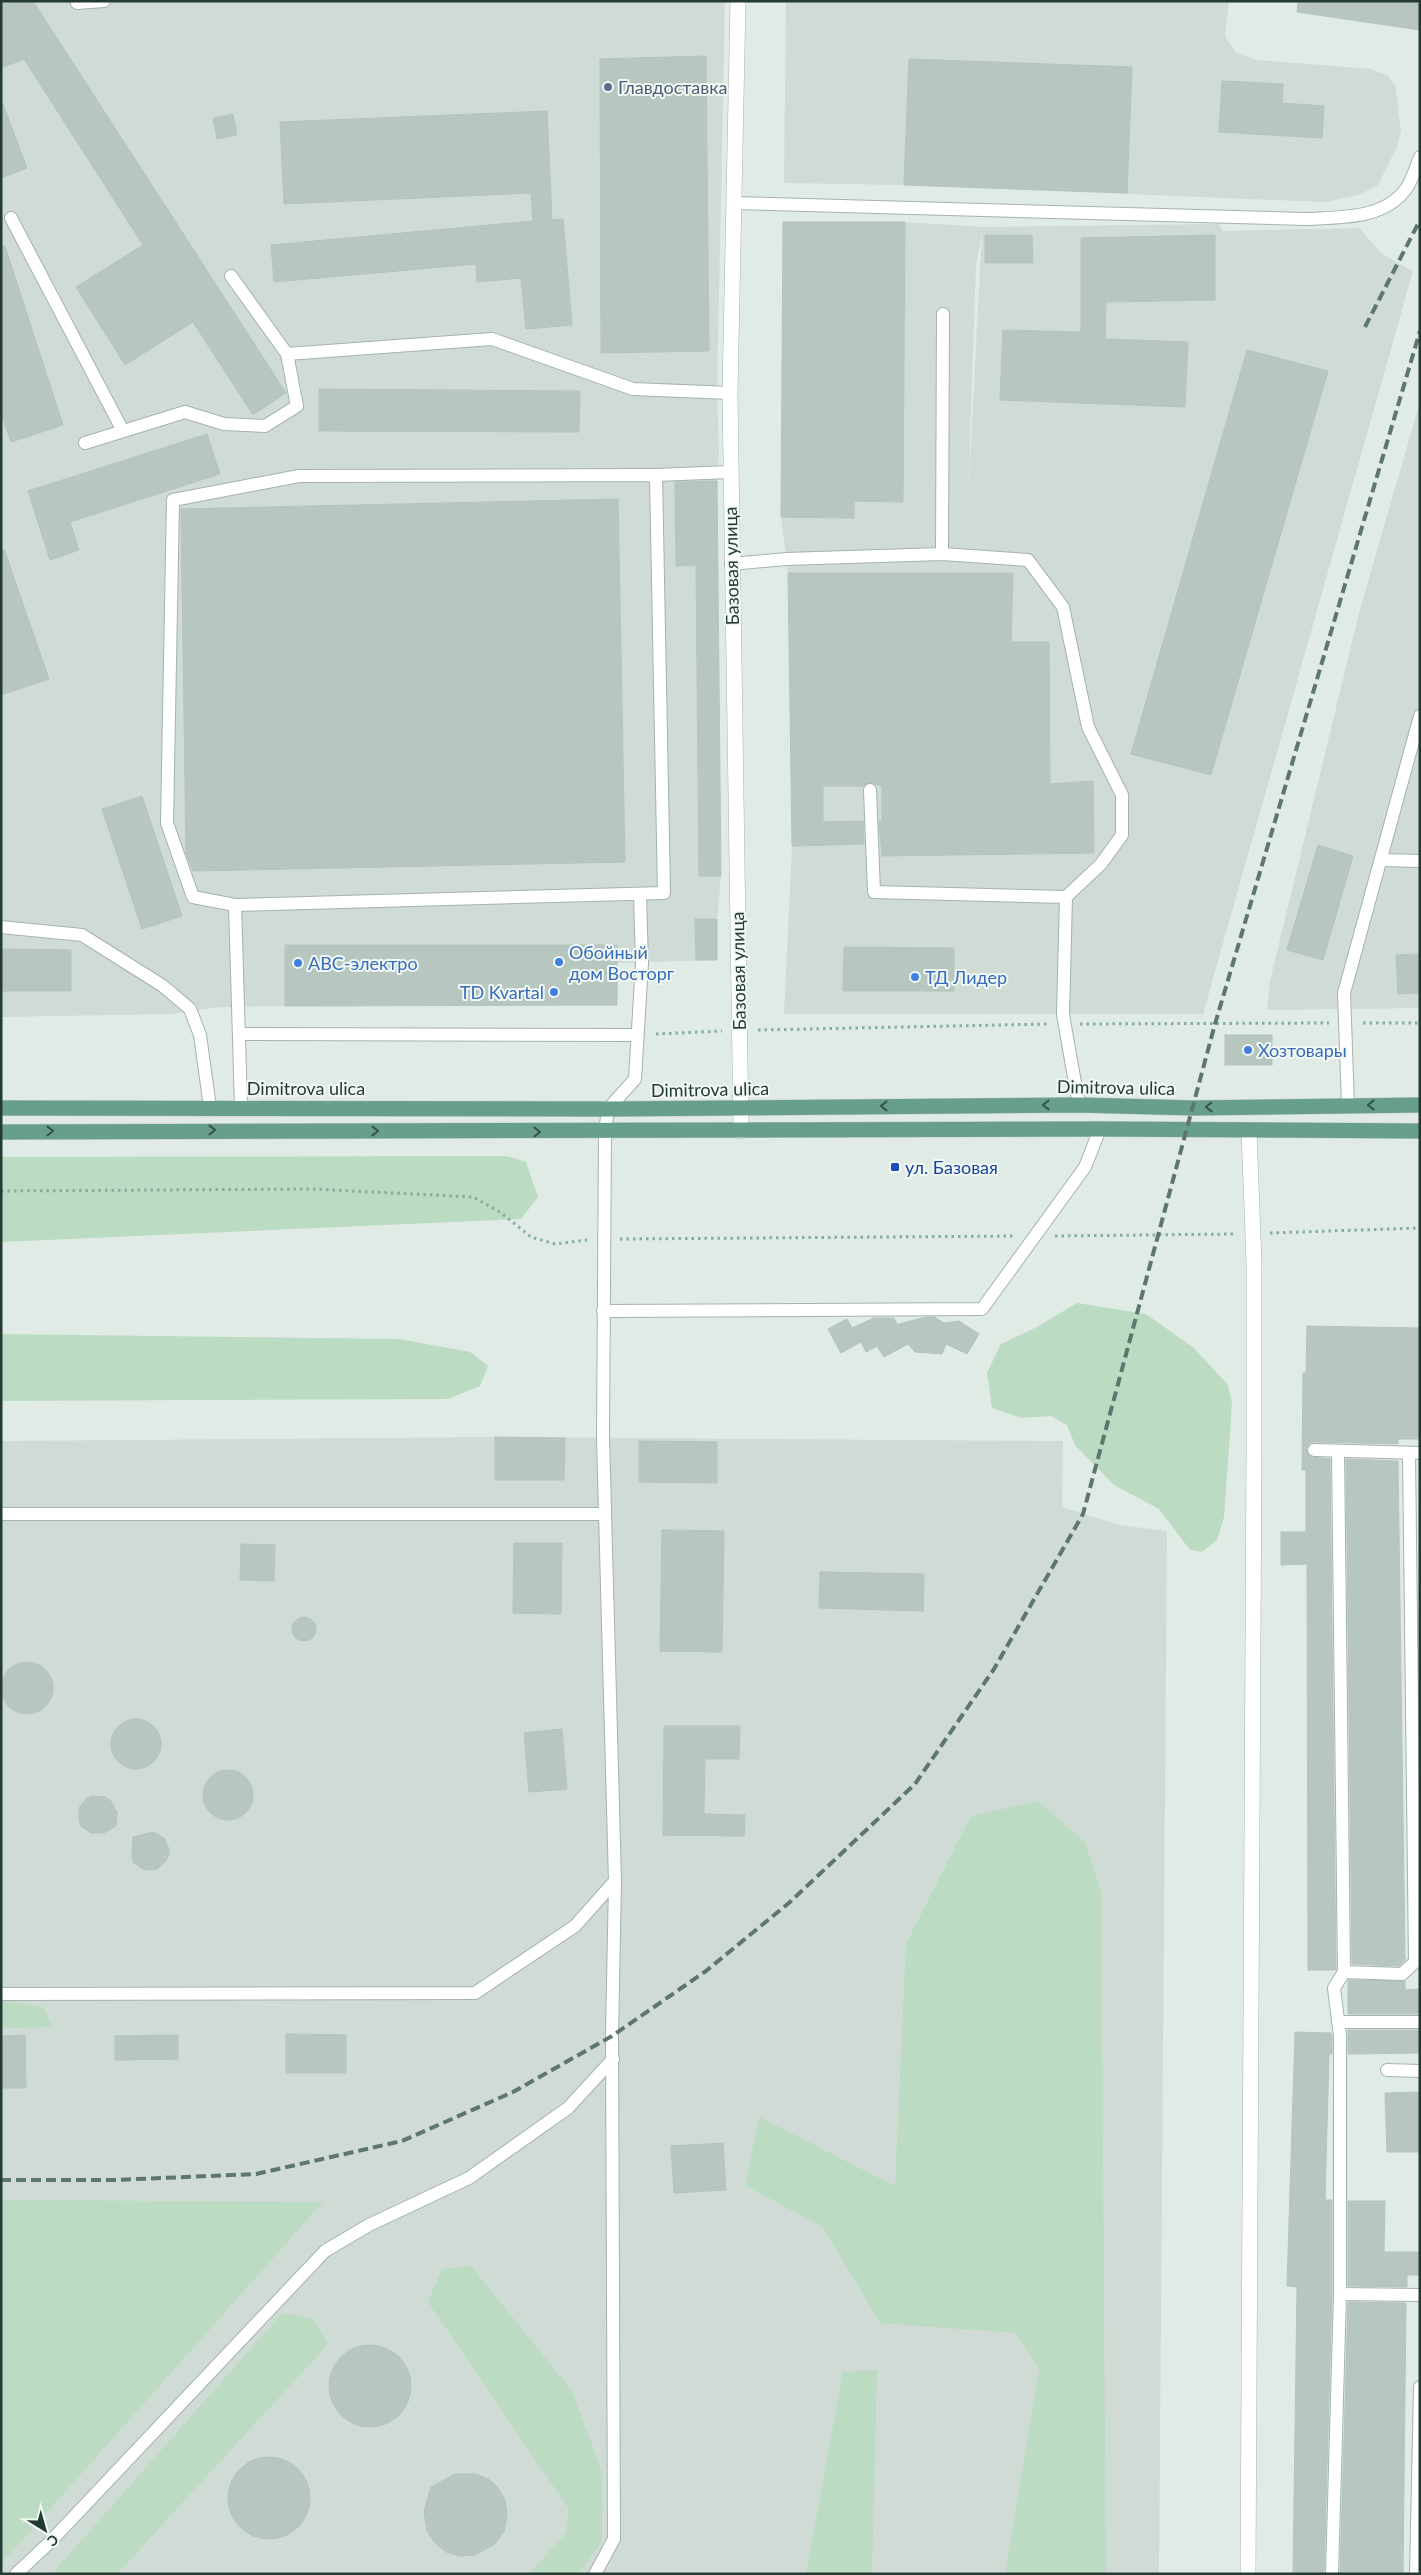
<svg xmlns="http://www.w3.org/2000/svg" width="1421" height="2575" font-family="Lato,sans-serif">
	<style>
		.built { fill: #d0dbd5; fill-rule: evenodd }
		.green { fill: #bbdbc2 }
		.building { fill: #b7c6bf; stroke: #b4c4bd }
		.lines { fill: none; stroke-linecap: round; stroke-linejoin: round }
		.service-casing { stroke: #a4b3ad; stroke-width: 14 }
		.minor-casing { stroke: #a4b3ad; stroke-width: 16 }
		.primary-casing { stroke: #c1c8c6; stroke-width: 16 }
		.path { stroke: #84ad9e; stroke-width: 3; stroke-dasharray: 2.5 4; stroke-linecap: butt }
		.service { stroke: #fff; stroke-width: 12 }
		.minor { stroke: #fff; stroke-width: 15 }
		.primary { stroke: #689e8d; stroke-width: 15 }
		.rail { stroke: #5d766e; stroke-width: 4; stroke-dasharray: 10 5; stroke-linecap: butt }
		.oneway { stroke: #34544a }
		.service-dot { fill: #5c6f8a; stroke: #f2f8f4; stroke-width: 2 }
		.shop-dot { fill: #3f7fe0; stroke: #f2f8f4; stroke-width: 2 }
		.transit-dot { fill: #1a4fb4; stroke: #f2f8f4; stroke-width: 2 }
		.labels { text-anchor: middle; dominant-baseline: central; stroke-width: 4; stroke-linejoin: round; paint-order: stroke }
		.service-label { font-size: 18px; fill: #4e5e75; stroke: #f2f8f4; text-anchor: start }
		.street-label { font-size: 18px; fill: #233b33; stroke: #f2f8f4 }
		.shop-label { font-size: 18px; fill: #366cbe; stroke: #f2f8f4; text-anchor: start }
		.transit-label { font-size: 18px; fill: #164399; stroke: #f2f8f4; text-anchor: start }
	</style>
	<rect width="100%" height="100%" fill="#e1ebe6"/>
	<g class="built">
		<polygon points="1,1 725,1 717,392 719,451 717,480 721,876 717,919 717,960 618,963 617,1005 285,1006 221,1007 170,1014 1,1017"/>
		<polygon points="786,1 1229,1 1225,36 1236,53 1257,60 1372,69 1388,76 1395,85 1401,130 1397,147 1378,185 1359,195 1324,202 904,185 784,183"/>
		<path d="M783,222H905L983,227L1219,224L1222,231L1359,228L1382,254L1413,271L1203,1014H784L792,845L788,573L781,517ZM982,233L968,498L976,265Z"/>
		<polygon points="1420,402 1420,1008 1267,1010 1270,981 1359,613"/>
		<polygon points="495,1437 1063,1441 1062,1507 1119,1525 1167,1531 1159,2574 1,2574 1,1441"/>
	</g>
	<g class="green">
		<polygon points="506,1156 526,1162 538,1197 521,1219 1,1242 1,1157"/>
		<polygon points="1077,1303 1146,1314 1194,1348 1228,1385 1232,1404 1224,1517 1217,1540 1202,1552 1190,1550 1159,1509 1114,1485 1075,1445 1067,1425 1051,1416 1021,1418 992,1408 987,1373 1001,1344 1037,1327"/>
		<polygon points="1,1334 399,1339 470,1352 488,1366 480,1386 448,1399 1,1401"/>
		<polygon points="1038,1801 1085,1842 1101,1891 1106,2574 1005,2574 1039,2368 1016,2333 880,2323 823,2227 745,2185 759,2117 895,2186 906,1944 971,1816"/>
		<polygon points="1,2000 43,2007 53,2027 1,2028"/>
		<polygon points="1,2200 323,2202 1,2564"/>
		<polygon points="471,2266 572,2391 602,2472 602,2541 578,2574 529,2574 566,2533 569,2509 428,2302 442,2269"/>
		<polygon points="282,2313 314,2319 328,2344 117,2574 52,2574"/>
		<polygon points="877,2370 872,2574 806,2574 843,2372"/>
	</g>
	<g class="building">
		<polygon points="1,1 33,1 286,393 253,415 193,322 125,365 76,287 143,245 24,59 1,68"/>
		<polygon points="1298,1 1420,1 1420,30 1297,12"/>
		<polygon points="706,56 709,351 601,353 600,59"/>
		<polygon points="909,59 1132,67 1127,193 904,185"/>
		<polygon points="1222,81 1283,84 1282,103 1324,106 1322,138 1219,132"/>
		<polygon points="1,104 3,104 27,168 1,178"/>
		<polygon points="547,111 552,220 563,219 572,325 526,329 521,278 477,282 476,264 274,282 271,245 533,221 531,193 284,204 280,122"/>
		<polygon points="233,114 237,135 217,139 213,118"/>
		<polygon points="783,222 905,222 903,502 854,501 854,518 781,517"/>
		<polygon points="985,235 1032,235 1033,263 985,263"/>
		<polygon points="1215,235 1215,300 1106,302 1105,339 1188,342 1185,407 1000,400 1003,330 1081,332 1081,238"/>
		<polygon points="1,246 5,246 63,425 11,442 1,413"/>
		<polygon points="1247,350 1328,371 1211,775 1131,754"/>
		<polygon points="319,389 580,391 579,432 319,431"/>
		<polygon points="207,434 220,474 70,522 79,550 50,560 28,491"/>
		<polygon points="717,481 721,876 699,876 696,565 676,566 675,482"/>
		<polygon points="618,499 625,862 193,871 186,853 181,509"/>
		<polygon points="4,549 49,679 1,695 1,550"/>
		<polygon points="788,573 1013,573 1011,642 1049,642 1050,784 1093,781 1094,853 882,856 879,821 882,821 882,786 870,782 863,786 823,786 823,822 863,821 864,844 792,846"/>
		<polygon points="142,796 182,916 142,929 102,809"/>
		<polygon points="1318,845 1353,856 1323,960 1287,950"/>
		<polygon points="695,919 717,919 717,960 696,960"/>
		<polygon points="285,945 617,945 617,1005 285,1006"/>
		<polygon points="844,947 954,948 954,991 843,991"/>
		<polygon points="1,949 71,950 71,991 1,991"/>
		<polygon points="1420,954 1420,993 1398,994 1396,955"/>
		<rect x="1225" y="1035" width="47" height="30"/>
		<polygon points="926,1317 934,1317 944,1323 959,1321 979,1334 967,1354 946,1344 942,1354 915,1352 908,1344 884,1357 877,1346 866,1352 861,1342 841,1353 828,1329 847,1319 852,1328 874,1318 894,1318 897,1324 895,1325"/>
		<polygon points="1307,1326 1420,1328 1420,1439 1398,1439 1398,1444 1314,1442 1310,1443 1306,1449 1310,1457 1330,1459 1336,1970 1308,1970 1307,1564 1281,1565 1281,1532 1306,1532 1306,1470 1302,1470 1303,1373 1306,1373"/>
		<polygon points="495,1437 565,1438 564,1480 495,1480"/>
		<polygon points="639,1441 717,1442 717,1483 639,1482"/>
		<polygon points="1346,1459 1398,1461 1405,1960 1399,1966 1352,1964"/>
		<polygon points="662,1530 724,1531 722,1652 660,1651"/>
		<polygon points="514,1543 562,1543 561,1614 513,1613"/>
		<polygon points="241,1544 275,1545 274,1581 240,1580"/>
		<polygon points="820,1572 924,1574 923,1611 819,1608"/>
		<circle cx="304" cy="1629" r="12"/>
		<circle cx="27" cy="1688" r="26"/>
		<circle cx="136" cy="1744" r="25"/>
		<polygon points="664,1726 740,1726 739,1759 705,1759 704,1814 745,1815 744,1836 663,1835"/>
		<polygon points="562,1729 567,1789 529,1792 524,1733"/>
		<circle cx="228" cy="1795" r="25"/>
		<polygon points="92,1796 105,1797 110,1800 117,1812 116,1826 104,1833 91,1833 81,1826 79,1820 79,1808 87,1798"/>
		<polygon points="153,1832 164,1838 169,1849 169,1855 166,1861 157,1869 145,1870 134,1863 132,1858 133,1837"/>
		<polygon points="1348,1980 1405,1981 1405,1990 1420,1989 1420,2014 1348,2014"/>
		<polygon points="1348,2030 1420,2030 1420,2053 1348,2054"/>
		<polygon points="1295,2032 1331,2033 1332,2036 1332,2054 1329,2054 1325,2200 1332,2200 1332,2294 1324,2574 1293,2574 1297,2287 1287,2286"/>
		<polygon points="286,2034 346,2035 346,2073 286,2073"/>
		<polygon points="25,2035 26,2088 1,2088 1,2036"/>
		<polygon points="178,2035 178,2059 115,2060 115,2036"/>
		<polygon points="1420,2092 1420,2152 1387,2152 1385,2093"/>
		<polygon points="723,2143 726,2190 674,2193 671,2146"/>
		<polygon points="1348,2201 1385,2201 1384,2252 1420,2252 1420,2275 1407,2275 1407,2287 1348,2286"/>
		<polygon points="1348,2302 1406,2303 1403,2574 1340,2574"/>
		<circle cx="370" cy="2386" r="41"/>
		<circle cx="269" cy="2498" r="41"/>
		<polygon points="455,2474 477,2474 490,2480 498,2488 505,2500 507,2515 504,2531 495,2544 475,2555 460,2556 446,2552 435,2543 427,2531 424,2511 431,2487"/>
	</g>
	<g class="lines">
		<g class="service-casing">
			<g id="service">
				<polyline points="77,3 104,1"/>
				<path d="M734,203L1305,219C1341,217 1386,220 1408,186C1413,177 1416,167 1420,157"/>
				<polyline points="11,218 123,431"/>
				<polyline points="231,276 287,354 492,339 633,389 730,393"/>
				<polyline points="85,443 185,412 224,424 265,426 297,406 287,354"/>
				<polyline points="656,475 730,472"/>
				<polyline points="942,554 943,314"/>
				<polyline points="731,564 786,559 942,554 1028,560 1063,607 1088,727 1122,795 1122,835 1101,864 1066,897"/>
				<polyline points="870,790 874,892 1066,897 1063,1015 1079,1105"/>
				<polyline points="1381,860 1420,861"/>
				<polyline points="235,905 193,897 167,823 173,500 299,476 656,475 664,893 235,905 241,1106"/>
				<polyline points="1,927 82,935 163,986 190,1009 200,1035 210,1107"/>
				<polyline points="239,1034 637,1035"/>
				<polyline points="1348,1105 1344,993 1420,716"/>
				<polyline points="603,1311 982,1309 1085,1167 1100,1129"/>
				<polyline points="1314,1450 1420,1453"/>
				<polyline points="1,1514 605,1514"/>
				<polyline points="1344,1972 1402,1974 1415,1962 1409,1453"/>
				<polyline points="1,1994 475,1993 575,1926 615,1881 603,1438 605,1132 608,1109 635,1079 642,963 640,895"/>
				<polyline points="1338,2022 1420,2022"/>
				<polyline points="1387,2070 1420,2071"/>
				<polyline points="1340,2294 1420,2295"/>
				<polyline points="16,2574 49,2543 325,2251 369,2225 469,2178 568,2108 613,2059"/>
				<polyline points="595,2574 614,2539 612,2036 615,1881"/>
				<polyline points="1332,2574 1340,2294 1340,2036 1334,1988 1344,1972 1338,1451"/>
				<polyline points="1416,2574 1420,2387"/>
			</g>
		</g>
		<g class="minor-casing">
			<g id="minor">
				<polyline points="738,1 730,393 741,1131"/>
				<polyline points="1248,2574 1254,1451 1254,1263 1249,1131"/>
			</g>
		</g>
		<g class="primary-casing">
			<g id="primary">
				<polyline points="1,1108 608,1109 1079,1105 1193,1108 1420,1105"/>
				<polyline points="1,1132 1100,1129 1420,1131"/>
			</g>
		</g>
		<g class="path">
			<polyline points="1363,1023 1420,1023"/>
			<polyline points="1080,1024 1329,1023"/>
			<polyline points="758,1030 1047,1024"/>
			<polyline points="656,1034 722,1031"/>
			<polyline points="1,1191 312,1189 473,1197 500,1212 531,1237 555,1244 587,1240"/>
			<polyline points="1270,1233 1420,1228"/>
			<polyline points="1055,1236 1234,1234"/>
			<polyline points="620,1239 1014,1236"/>
		</g>
		<use href="#service" class="service"/>
		<use href="#minor" class="minor"/>
		<use href="#primary" class="primary"/>
		<g class="rail">
			<polyline points="1365,327 1420,220"/>
			<polyline points="1,2180 114,2180 256,2174 402,2141 513,2092 612,2036 706,1971 790,1902 915,1784 994,1669 1083,1514 1215,1024 1420,331"/>
		</g>
	</g>
	<defs><path id="oneway-chevron" d="M-2-3.5L2.5 0L-2 3.5" fill="none" stroke-width="1.6" stroke-linecap="round" stroke-linejoin="round" transform="scale(1.25)"/></defs>
	<g class="oneway">
		<use href="#oneway-chevron" transform="translate(1046 1105) rotate(180)"/>
		<use href="#oneway-chevron" transform="translate(1371 1105) rotate(-180)"/>
		<use href="#oneway-chevron" transform="translate(884 1106) rotate(180)"/>
		<use href="#oneway-chevron" transform="translate(1209 1107) rotate(179)"/>
		<use href="#oneway-chevron" transform="translate(212 1130)"/>
		<use href="#oneway-chevron" transform="translate(50 1131)"/>
		<use href="#oneway-chevron" transform="translate(375 1131)"/>
		<use href="#oneway-chevron" transform="translate(537 1132)"/>
	</g>
	<circle class="service-dot" cx="608" cy="87" r="5"/>
	<g class="shop-dot">
		<circle cx="559" cy="962" r="5"/>
		<circle cx="298" cy="963" r="5"/>
		<circle cx="915" cy="977" r="5"/>
		<circle cx="554" cy="992" r="5"/>
		<circle cx="1248" cy="1050" r="5"/>
	</g>
	<rect class="transit-dot" x="890" y="1162" width="10" height="10" rx="2.5"/>
	<g class="labels">
		<g class="service-label">
			<text x="618" y="87">Главдоставка</text>
		</g>
		<g class="street-label">
			<text transform="translate(731 566) rotate(-91)">Базовая улица</text>
			<text transform="translate(738 971) rotate(-91)">Базовая улица</text>
			<text transform="translate(1116 1087) rotate(1)">Dimitrova ulica</text>
			<text x="306" y="1088">Dimitrova ulica</text>
			<text transform="translate(710 1089) rotate(-1)">Dimitrova ulica</text>
		</g>
		<g class="shop-label">
			<text x="569" y="952">Обойный<tspan x="569" dy="21">дом Восторг</tspan></text>
			<text x="308" y="963">АВС-электро</text>
			<text x="925" y="977">ТД Лидер</text>
			<text x="544" y="992" text-anchor="end">TD Kvartal</text>
			<text x="1258" y="1050">Хозтовары</text>
		</g>
		<g class="transit-label">
			<text x="905" y="1167">ул. Базовая</text>
		</g>
	</g>
	<rect width="1421" height="2575" fill="none" stroke="#233b33" stroke-width="5"/>
	<g transform="translate(45 2530) rotate(143)" stroke="#f2f8f4" stroke-width="4" paint-order="stroke">
	<path d="M0-4L9 19L0 12L-9 19Z" fill="#233b33"/>
	<text y="-8" font-size="14" font-weight="bold" text-anchor="middle" fill="#233b33">С</text>
	</g>
</svg>
